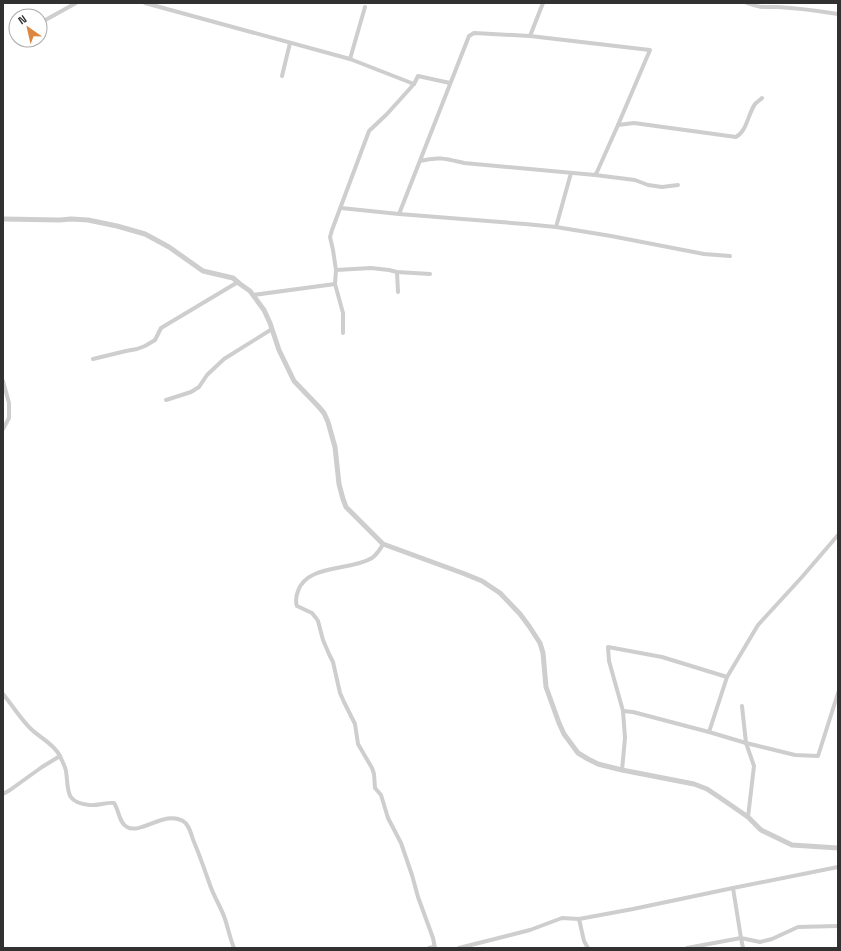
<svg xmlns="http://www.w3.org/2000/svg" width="841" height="951" font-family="'Space Grotesk',sans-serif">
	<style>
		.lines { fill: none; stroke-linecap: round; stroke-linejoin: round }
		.minor { stroke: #cecece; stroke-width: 4 }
		.tertiary { stroke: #cecece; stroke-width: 5 }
	</style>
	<rect width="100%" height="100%" fill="#fff"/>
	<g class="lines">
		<g class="minor">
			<polyline points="145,3 350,59 414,84"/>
			<path d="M747,3C760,8 765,7 778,7C797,8 819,11 838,14"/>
			<polyline points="40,23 76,3"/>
			<polyline points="530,36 543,3"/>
			<polyline points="350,59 365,7"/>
			<polyline points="282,76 290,43"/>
			<path d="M618,125L634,123L736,137C747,131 748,114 755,104C757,102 760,100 762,98"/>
			<path d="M420,161C438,156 447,159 464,163L595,175L597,172L618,125L650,50L530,36L474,33L469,36L399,214L525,224L556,227L571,173"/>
			<polyline points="595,175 635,180 648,185 662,187 678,185"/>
			<polyline points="341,208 399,214"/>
			<polyline points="556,227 611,236 704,254 730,256"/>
			<polyline points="336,270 371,268 389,270 397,272 430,274"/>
			<polyline points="397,272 398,292"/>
			<polyline points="335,284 343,313 343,333"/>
			<polyline points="253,295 335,284 336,270 333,250 330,237 332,230 369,131 387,114 414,84 418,76 450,83"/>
			<polyline points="93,359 126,351 137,349 145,346 155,340 161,328 238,282"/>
			<polyline points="3,381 9,403 9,418 3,429"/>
			<polyline points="166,400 191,392 199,387 207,375 224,359 272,329"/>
			<path d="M383,544C380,550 377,554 372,558C351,571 307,564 298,591C296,596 295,600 297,606L312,613L316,618L318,621L323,640L329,654L333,662L340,693L344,702L355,724L358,744L372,768L374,774L375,788L381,795L388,818L401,843L412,875L418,897L433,938L435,948"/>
			<polyline points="727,677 758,625 802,577 838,535"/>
			<path d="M3,694C12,705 20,718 30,728C40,738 54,744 60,756"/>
			<polyline points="742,706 746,743 754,766 748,817"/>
			<polyline points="623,711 633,712 709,732 746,743 795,755 818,756 838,693"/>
			<polyline points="622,770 625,738 623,711 609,661 608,647 662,657 727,677 709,732"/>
			<path d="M3,794L10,790L42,767L60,756C62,761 65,766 66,771C69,790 64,802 89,805C98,806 106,802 114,803C119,810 119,823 127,827C141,835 165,810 183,821C190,825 191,835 194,842C200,856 205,871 210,885C214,897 221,907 225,919C228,928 230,938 234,948"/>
			<polyline points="838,867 733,888 741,938 760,942 772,939 798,927 838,926"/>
			<polyline points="429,948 433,947 435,948"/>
			<polyline points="459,948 530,930 562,918 579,919"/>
			<polyline points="588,948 584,941 579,919 633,909 733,888"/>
			<polyline points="687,948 741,938 743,948"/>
		</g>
		<polyline class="tertiary" points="3,219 60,220 71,219 88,220 117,226 145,234 169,247 203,271 233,278 240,284 250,291 264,310 270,323 279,350 294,381 318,406 324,413 328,422 335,447 339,484 343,499 346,507 383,544 465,574 482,581 500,593 520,614 529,626 540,643 543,653 546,687 559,723 564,734 578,753 588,759 598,764 622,770 694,784 707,789 719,797 748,817 761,830 792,845 838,848"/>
	</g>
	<rect width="841" height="951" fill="none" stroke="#313131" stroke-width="8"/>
	<g transform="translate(28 28) rotate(326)"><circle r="19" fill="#ffffff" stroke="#adadad"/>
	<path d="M0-3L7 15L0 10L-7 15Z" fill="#dc8640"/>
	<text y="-6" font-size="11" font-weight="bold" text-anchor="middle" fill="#313131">N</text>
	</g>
</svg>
